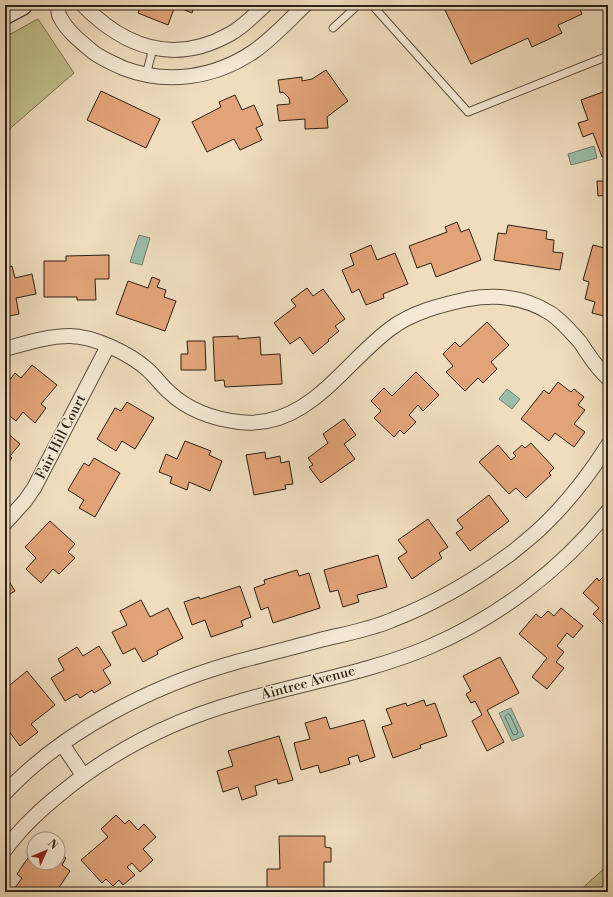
<svg xmlns="http://www.w3.org/2000/svg" width="613" height="897" font-family="'Libre Bodoni',serif">
	<style>
		.green { fill: #c0bf8c; stroke: #767051 }
		.water { fill: #9bbdab; stroke: #6f7f6f }
		.lines { fill: none; stroke-linecap: round; stroke-linejoin: round }
		.shore { stroke: #646f60; stroke-width: 1 }
		.building { fill: #e2a378; stroke: #2c2116 }
		.lane-casing { stroke: #5d5040; stroke-width: 9 }
		.street-casing { stroke: #5d5040; stroke-width: 16 }
		.secondary-casing { stroke: #2c2116; stroke-width: 22 }
		.lane { stroke: #f5e9d5; stroke-width: 7 }
		.street { stroke: #f5e9d5; stroke-width: 14 }
		.secondary { stroke: #f5e9d5; stroke-width: 20 }
		.labels { text-anchor: middle; dominant-baseline: central; stroke-width: 3; stroke-linejoin: round; paint-order: stroke }
		.street-label { font-size: 14px; fill: #2c2116; stroke: #f5e9d5 }
	</style>
	<rect width="100%" height="100%" fill="#efddbe"/>
	<filter id="stains"><feTurbulence type="fractalNoise" baseFrequency=".005" numOctaves="4"/><feColorMatrix values="0 0 0 0 .2 0 0 0 0 .09 0 0 0 0 .02 0 0 0 .5 -.17"/></filter>
	<radialGradient id="worn" r=".72"><stop offset=".6" stop-color="#630" stop-opacity="0"/><stop offset="1" stop-color="#630" stop-opacity=".3"/></radialGradient>
	<g class="green">
		<polygon points="38,19 74,73 5,133 5,37"/>
		<polygon points="608,865 608,892 578,892"/>
	</g>
	<g class="water">
		<polygon points="594,146 597,158 571,165 568,154"/>
		<polygon points="139,235 150,238 142,265 130,262"/>
		<polygon points="507,389 520,399 512,409 499,399"/>
		<polygon points="511,708 524,736 512,741 499,713"/>
	</g>
	<g class="lines">
		<polygon class="shore" points="508,714 510,715 518,732 516,735 513,734 505,717"/>
	</g>
	<g class="building">
		<polygon points="132,5 195,5 192,13 175,6 168,25 138,13 140,8"/>
		<polygon points="451,5 578,5 582,14 558,25 562,33 532,47 528,38 471,64 444,8"/>
		<polygon points="326,70 348,101 327,117 328,128 305,129 305,119 279,121 277,105 290,104 289,98 283,92 280,93 278,80 302,77 302,81 312,79"/>
		<polygon points="608,90 608,155 602,157 593,133 583,137 578,123 588,120 581,100"/>
		<polygon points="101,91 160,119 146,148 87,120"/>
		<polygon points="235,95 242,110 254,105 263,125 256,128 262,140 240,150 234,139 207,152 192,122 221,107 219,102"/>
		<polygon points="606,172 608,172 608,210 607,195 598,196 597,181 606,181"/>
		<polygon points="457,222 461,232 469,229 481,260 436,277 431,263 417,268 409,246 447,232 445,227"/>
		<polygon points="508,225 547,231 546,239 554,240 553,252 563,253 560,270 494,260 498,233 506,234"/>
		<polygon points="371,245 377,260 395,253 408,284 383,294 384,298 366,305 359,289 352,293 342,270 354,265 350,254"/>
		<polygon points="593,245 608,249 608,317 592,313 595,302 585,299 589,282 583,280"/>
		<polygon points="109,255 109,279 95,279 96,300 77,300 77,297 44,297 44,261 66,261 66,256"/>
		<polygon points="12,266 15,278 32,274 36,294 16,298 19,314 5,317 5,268"/>
		<polygon points="152,277 160,280 157,287 166,290 164,297 176,301 165,331 116,314 128,281 148,288"/>
		<polygon points="307,288 313,296 323,289 345,319 335,326 339,331 328,340 329,341 313,354 300,337 290,344 274,323 296,306 291,300"/>
		<polygon points="487,322 509,345 491,362 497,369 483,383 478,378 465,391 446,372 453,366 443,354 455,342 460,347"/>
		<polygon points="238,336 238,339 260,337 261,355 280,354 282,384 225,387 224,380 215,381 213,337"/>
		<polygon points="187,341 205,341 206,370 181,370 181,354 188,354"/>
		<polygon points="32,365 57,385 41,404 46,408 35,423 23,412 16,421 5,412 5,386 15,373 21,378"/>
		<polygon points="416,372 439,395 423,411 418,405 409,415 416,422 404,434 400,430 394,437 374,418 381,411 371,401 384,388 392,396"/>
		<polygon points="558,382 571,392 574,389 584,397 578,405 585,410 574,424 585,432 574,447 555,433 549,441 521,419 544,390 549,394"/>
		<polygon points="127,402 154,418 135,449 122,441 116,451 97,439 115,408 121,411"/>
		<polygon points="344,419 356,435 344,444 355,459 321,483 309,467 313,465 308,458 328,443 323,434"/>
		<polygon points="5,431 20,444 10,456 12,458 5,466"/>
		<polygon points="185,441 211,451 209,455 222,461 210,491 189,482 187,490 170,483 172,477 159,472 166,454 177,459"/>
		<polygon points="531,443 554,468 549,473 551,475 526,498 516,488 509,494 479,462 498,445 511,460 516,456 513,453 522,445 525,448"/>
		<polygon points="265,452 266,459 280,456 281,463 289,461 293,484 285,485 286,489 254,495 246,455"/>
		<polygon points="94,458 120,473 95,517 79,508 84,500 68,490 84,463 89,466"/>
		<polygon points="489,495 509,521 470,551 456,533 463,528 457,520"/>
		<polygon points="428,519 448,547 439,553 442,558 412,579 398,558 407,552 398,540"/>
		<polygon points="50,521 75,544 68,552 75,558 59,574 53,569 41,583 26,569 36,558 25,547"/>
		<polygon points="378,555 387,587 357,595 359,602 343,607 338,590 330,592 324,570"/>
		<polygon points="297,570 299,576 309,573 320,608 273,623 268,607 261,610 254,588 265,584 264,580"/>
		<polygon points="608,572 608,629 593,614 599,608 583,593 597,578 599,581"/>
		<polygon points="5,575 15,591 5,597"/>
		<polygon points="240,586 251,617 241,621 243,626 211,637 205,620 192,625 184,602 199,597 200,599"/>
		<polygon points="141,600 150,617 168,608 183,638 157,651 158,654 143,662 135,648 123,654 112,632 127,625 120,611"/>
		<polygon points="561,608 583,626 573,638 567,633 557,646 564,652 556,662 564,668 547,689 532,677 547,658 519,634 536,614 541,618 548,611 554,616"/>
		<polygon points="99,646 111,665 103,670 111,683 94,693 92,690 80,698 77,694 65,701 51,678 64,670 58,659 77,647 83,656"/>
		<polygon points="500,657 519,693 487,710 504,742 487,751 472,721 482,715 475,701 471,703 466,694 471,691 463,676"/>
		<polygon points="27,671 55,705 31,724 38,732 20,746 5,726 5,689"/>
		<polygon points="424,700 426,706 435,703 447,736 420,745 421,748 393,758 382,727 392,724 386,709 406,703 407,706"/>
		<polygon points="326,717 330,729 364,720 375,757 360,762 358,755 348,758 350,764 320,773 318,765 301,770 294,743 310,739 305,723"/>
		<polygon points="279,736 293,780 278,784 277,779 255,786 257,795 242,800 238,787 223,792 217,771 233,766 228,751"/>
		<polygon points="116,815 125,824 129,820 138,830 144,824 156,837 143,849 153,860 140,872 132,863 127,867 135,875 123,885 119,880 113,886 106,879 102,883 81,860 108,837 101,829"/>
		<polygon points="279,836 325,836 325,847 331,848 331,862 324,862 324,892 291,892 291,888 267,888 267,869 280,869"/>
		<polygon points="34,849 34,863 58,863 58,853 66,858 62,865 70,871 56,892 12,892 22,878 17,874"/>
	</g>
	<g class="lines">
		<g class="lane-casing">
			<g id="lane">
				<polyline points="372,5 468,112 608,56"/>
				<polyline points="333,28 358,5"/>
				<polyline points="146,75 153,48"/>
			</g>
		</g>
		<g class="street-casing">
			<g id="street">
				<path d="M58,5C58,9 58,14 60,17C67,31 81,42 93,52C102,59 113,63 123,68C167,85 214,78 253,52C272,39 288,21 305,5"/>
				<path d="M83,5C125,48 175,65 230,34C243,27 254,15 265,5"/>
				<path d="M5,349C26,343 48,336 70,336C94,336 130,354 147,369C155,376 161,385 169,392C188,410 214,419 239,422C307,430 343,364 390,329C412,312 441,305 468,299C497,294 525,297 550,313C561,320 571,332 580,342C589,355 596,368 608,378"/>
				<polyline points="5,523 25,501 34,488 108,346"/>
				<polyline points="62,744 83,775"/>
				<path d="M5,793C63,731 152,686 233,663C262,655 291,648 320,640C344,634 369,630 392,620C436,603 472,582 510,554C521,545 533,536 543,526C568,502 589,475 608,445"/>
				<path d="M5,850C19,830 36,814 54,799C108,753 170,721 238,702C301,683 368,673 429,647C498,617 561,570 608,511"/>
			</g>
		</g>
		<g class="secondary-casing">
			<polyline id="secondary" points="5,14 22,5"/>
		</g>
		<use href="#lane" class="lane"/>
		<use href="#street" class="street"/>
		<use href="#secondary" class="secondary"/>
	</g>
	<g class="labels">
		<g class="street-label">
			<text transform="translate(61 437) rotate(-63)">Fair Hill Court</text>
			<text transform="translate(308 683) rotate(-15)">Aintree Avenue</text>
		</g>
	</g>
	<rect width="613" height="897" fill="none" stroke="#efddbe" stroke-width="20"/>
	<rect x="6" y="6" width="601" height="885" fill="none" stroke="#2c2116" stroke-width="2"/>
	<rect x="10" y="10" width="593" height="877" fill="none" stroke="#2c2116"/>
	<g transform="translate(46 851) rotate(46)"><circle r="19" fill="#f5e9d5" stroke="#a59989"/>
	<path d="M0-3L7 15L0 10L-7 15Z" fill="#8f2418"/>
	<text y="-6" font-size="11" font-weight="bold" text-anchor="middle" fill="#2c2116">N</text>
	</g>
	<rect width="100%" height="100%" filter="url(#stains)"/>
	<rect width="100%" height="100%" fill="url(#worn)"/>
</svg>
